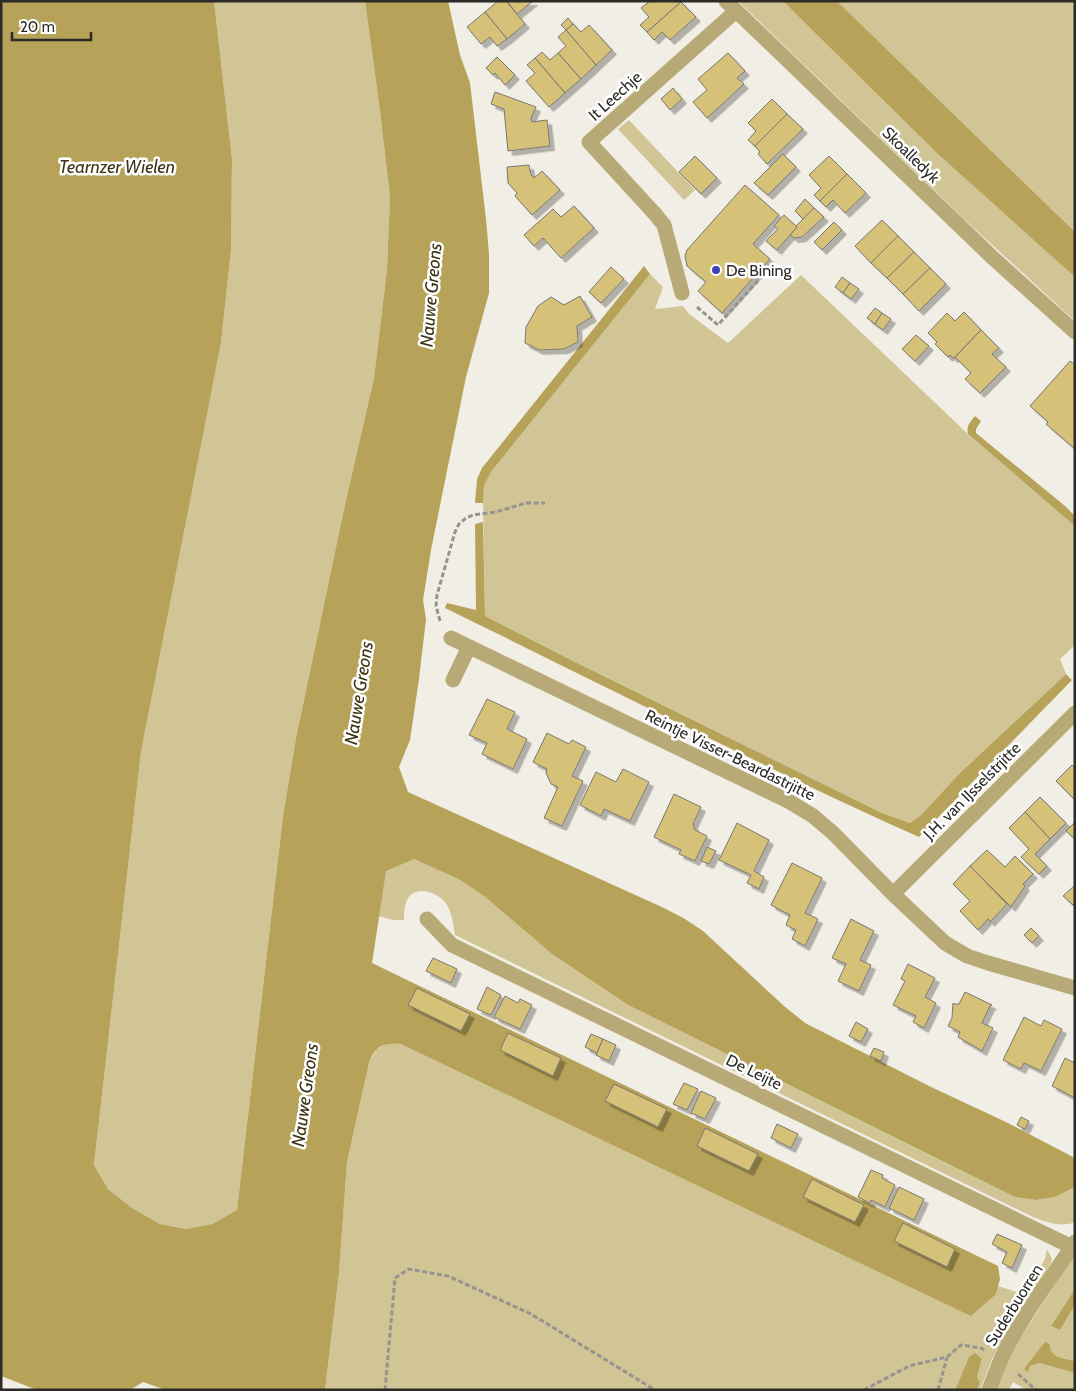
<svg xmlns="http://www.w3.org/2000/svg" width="1076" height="1391" font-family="Cabin,sans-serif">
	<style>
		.green { fill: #d1c596 }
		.water { fill: #b6a258 }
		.building { fill: #d5c177; stroke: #7a776f; filter: url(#shadow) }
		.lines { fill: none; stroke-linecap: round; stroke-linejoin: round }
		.path { stroke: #96948e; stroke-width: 3; stroke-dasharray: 5 2.5; stroke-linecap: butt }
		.lane { stroke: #b8aa77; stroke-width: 15 }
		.street { stroke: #b8aa77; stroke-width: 15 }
		.poi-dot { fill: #3d42b7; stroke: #fff; stroke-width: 2 }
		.labels { text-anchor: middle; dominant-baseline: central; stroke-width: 5; stroke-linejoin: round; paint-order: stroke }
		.street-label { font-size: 16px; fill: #2b2a27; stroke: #fff }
		.poi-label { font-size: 16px; fill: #2b2a27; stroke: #fff; text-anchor: start }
		.water-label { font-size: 18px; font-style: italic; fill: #3d3413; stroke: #fff }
	</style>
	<defs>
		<filter id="shadow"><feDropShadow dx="4.5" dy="4.5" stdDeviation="0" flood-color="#0004"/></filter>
	</defs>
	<rect width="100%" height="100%" fill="#f1eee5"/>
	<g class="green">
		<polygon points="214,1 365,1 380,111 390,197 387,269 374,378 344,509 296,738 283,816 237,1210 212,1224 186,1229 160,1224 132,1208 108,1189 94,1165 141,752 221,343 231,250 232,159"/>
		<polygon points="738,1 783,1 1075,277 1075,321 964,219"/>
		<polygon points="837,1 1075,1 1075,232"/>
		<polygon points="629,120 695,190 684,200 618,129"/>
		<polygon points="650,274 663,287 655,309 683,306 689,314 728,343 801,275 970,436 1055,508 1075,526 1075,645 1060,659 1066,674 961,772 921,815 910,823 882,813 571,660 485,616 483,496 484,486 491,472"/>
		<path d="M414,859L460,880L484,896L552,954L628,1005L1015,1197L1036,1200L1055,1197L1075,1187V1222C1061,1228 1046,1222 1033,1217L455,935C453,924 452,910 444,901C435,891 414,885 407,900C404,907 404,913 404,920H393L378,916L386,870Z"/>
		<polygon points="387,1043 401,1044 996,1294 998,1286 1023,1294 1045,1259 1047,1249 1052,1259 1051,1263 1006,1334 992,1359 980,1390 977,1390 980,1382 977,1377 982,1359 969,1357 955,1390 325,1390 339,1273 347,1162 369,1063 376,1050"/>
		<path d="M1075,1254V1289L1051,1326L1060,1330L1075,1305V1361C1065,1358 1051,1358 1049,1346L1030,1366L1039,1363L1075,1373V1390H1026L1013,1382L1009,1390H994L1013,1349Z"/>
	</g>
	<g class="water">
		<path d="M1,1H214L232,159L231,250L221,343L141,752L94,1165L108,1189L132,1208L160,1224L186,1229L212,1224L237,1210L283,816L296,738L344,509L374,378L387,269L390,197L380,111L365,1H448L460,55L470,83L486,219L489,254V293L466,377L431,550L423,600L426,619L419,679L410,740L399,767L408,792L664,908L685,919L703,931L784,1006L805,1023L929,1086L1008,1123L1075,1158V1187L1055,1197L1036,1200L1015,1197L628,1005L552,954L484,896L460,880L414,859L386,871L372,963L998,1266L1000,1279L996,1294L971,1316L401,1044C383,1043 376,1045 369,1063L347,1162L339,1273L325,1390H166L143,1382L130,1390H37L1,1376Z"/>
		<polygon points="783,1 837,1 1075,232 1075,277 937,153"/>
		<polygon points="644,266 650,274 491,472 484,486 483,503 475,503 477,479 482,468"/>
		<path d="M975,416L981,421L976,429V433L1065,506L1075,516V526L968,434C966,426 970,422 975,416Z"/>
		<path d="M483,522L485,616L571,660L882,813L910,823L921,815L961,772L1066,674L1072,680L919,837C759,765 603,685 445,608L447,603L476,610L475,524Z"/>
		<polygon points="1075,1289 1075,1305 1060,1330 1051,1326"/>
		<path d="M1045,1342L1050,1344C1049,1358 1064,1358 1075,1361V1373L1039,1363L1030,1366L1028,1372L1024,1369Z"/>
		<polygon points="975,1353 982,1359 977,1377 980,1382 977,1390 955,1390 969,1357"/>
	</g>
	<g class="building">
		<polygon points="498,1 506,1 525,24 507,39 485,12"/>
		<polygon points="507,1 533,1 517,14"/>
		<polygon points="650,1 681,1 681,2 647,32 640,25 649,17 641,8"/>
		<polygon points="681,2 696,17 670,40 662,32 654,40 647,32"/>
		<polygon points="485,12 507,39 497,46 490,37 481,44 467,27"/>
		<polygon points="568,18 573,24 566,30 561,25"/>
		<polygon points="573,24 581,32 589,25 612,50 596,65 566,30"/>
		<polygon points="566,30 596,65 581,79 558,53 566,46 558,37"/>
		<polygon points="542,52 550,60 558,53 581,79 565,93 535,58"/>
		<polygon points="728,53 745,71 737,78 744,84 707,118 693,102 707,90 698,79"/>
		<polygon points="497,57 515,75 505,85 495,73 493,75 486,68"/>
		<polygon points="535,58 565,93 549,107 526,81 535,73 527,65"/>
		<polygon points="673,88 682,99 670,110 661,99"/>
		<polygon points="495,92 536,107 531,118 532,122 547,120 550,146 508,151 504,109 491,104"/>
		<polygon points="772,99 787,114 755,146 748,140 756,131 748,123"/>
		<polygon points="787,114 803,129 767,164 758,154 760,152 755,146"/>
		<polygon points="783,154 796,167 768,195 754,183"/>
		<polygon points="695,156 717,178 701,194 679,172"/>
		<polygon points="829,156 847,174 820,201 814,195 821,188 809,175"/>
		<polygon points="529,165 531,175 534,178 542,171 560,190 532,215 515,196 517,193 508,183 507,167"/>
		<polygon points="847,174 866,193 845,213 833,200 826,207 820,201"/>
		<polygon points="745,185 779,215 753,244 770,259 722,313 698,291 706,282 687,266 685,256 687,250"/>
		<polygon points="805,199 814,208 803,219 795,211"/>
		<polygon points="574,206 594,228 561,258 543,238 534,246 524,235 553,209 561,217"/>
		<polygon points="814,208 824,217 802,237 794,238 790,235 797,227 796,226"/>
		<polygon points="784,215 797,227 777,250 766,241 778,229 774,226"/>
		<polygon points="882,220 898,236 871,263 855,246"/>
		<polygon points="834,222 842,230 822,250 814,242"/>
		<polygon points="898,236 914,252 887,278 871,263"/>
		<polygon points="914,252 930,268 903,294 887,278"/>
		<polygon points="611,267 624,279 601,303 589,292"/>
		<polygon points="930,268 946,284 919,311 903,294"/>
		<polygon points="842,277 850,283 843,293 835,287"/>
		<polygon points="850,283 859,289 851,299 843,293"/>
		<polygon points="580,296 592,317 577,326 578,342 564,349 539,350 525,343 526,327 538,306 551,297 564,305"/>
		<polygon points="875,308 882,313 875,324 867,318"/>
		<polygon points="964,312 981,330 955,357 953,358 950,355 948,357 935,344 937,342 928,333 947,313 955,321"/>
		<polygon points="882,313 891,319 883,330 875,324"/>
		<polygon points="981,330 999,348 992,354 1006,367 980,393 965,379 971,373 955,357"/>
		<polygon points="916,335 929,346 915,361 902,349"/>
		<polygon points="1070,361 1075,365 1075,449 1046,424 1048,422 1030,406"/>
		<polygon points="487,699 515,712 507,729 527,739 513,769 482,754 487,743 469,735"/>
		<polygon points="547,733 569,744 572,740 586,747 572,776 583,781 562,826 544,818 558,787 551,784 546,773 547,769 533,762"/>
		<polygon points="1072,765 1075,768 1075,800 1056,781"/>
		<polygon points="623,769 649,782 630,821 604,809 601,816 580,805 596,772 616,782"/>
		<polygon points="674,794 701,807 693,824 695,830 707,836 695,861 679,854 681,850 654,837"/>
		<polygon points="1040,797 1066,823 1050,839 1025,812"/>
		<polygon points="1025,812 1050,839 1035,854 1047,866 1039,874 1021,857 1029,849 1009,828"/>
		<polygon points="1075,822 1075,839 1066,831"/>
		<polygon points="737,823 769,840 754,871 764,877 759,889 747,883 751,875 719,860"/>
		<polygon points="707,847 716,851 709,864 701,861"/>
		<polygon points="987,850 1005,867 1015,856 1033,874 1023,884 1025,886 1011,907 970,866"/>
		<polygon points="792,863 822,878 805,913 818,919 805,946 792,939 796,930 786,925 790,915 771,905"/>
		<polygon points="970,866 1007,904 990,922 988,919 978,930 960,911 970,901 953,884"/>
		<polygon points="1075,885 1075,903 1073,905 1063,896"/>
		<polygon points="851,919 874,931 860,960 871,965 859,991 838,981 846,964 832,958"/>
		<polygon points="1031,928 1039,936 1032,943 1024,935"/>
		<polygon points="433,958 457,969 451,983 426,971"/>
		<polygon points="908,964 935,978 925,997 936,1003 924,1028 913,1022 916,1016 893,1005 905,981 901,979"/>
		<polygon points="487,987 501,995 491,1015 477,1009"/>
		<polygon points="417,988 470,1014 461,1031 408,1005"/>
		<polygon points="965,992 992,1005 990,1006 982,1023 993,1028 982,1051 958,1037 960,1032 948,1026 952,1018 953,1003 954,1004 959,1004"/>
		<polygon points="505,996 518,1003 520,999 532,1005 520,1029 494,1017"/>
		<polygon points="1024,1017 1041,1026 1044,1020 1062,1029 1041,1071 1024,1063 1021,1069 1003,1060"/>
		<polygon points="856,1022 868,1029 861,1042 849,1036"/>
		<polygon points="508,1033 561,1058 553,1076 500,1050"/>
		<polygon points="591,1034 603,1039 597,1053 585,1047"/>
		<polygon points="603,1039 616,1045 609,1061 596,1055"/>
		<polygon points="874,1048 884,1052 881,1061 870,1056"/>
		<polygon points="1065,1058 1075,1063 1075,1098 1052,1086"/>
		<polygon points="684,1083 698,1089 687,1110 673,1104"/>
		<polygon points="614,1084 667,1109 658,1127 605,1101"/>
		<polygon points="701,1091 716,1098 705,1119 691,1113"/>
		<polygon points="1021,1117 1029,1121 1025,1129 1017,1125"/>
		<polygon points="777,1124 798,1134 791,1148 771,1138"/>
		<polygon points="705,1128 758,1154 749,1171 697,1146"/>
		<polygon points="871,1170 883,1175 882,1178 895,1185 885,1207 871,1200 870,1203 858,1197"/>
		<polygon points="812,1179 864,1205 855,1222 803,1197"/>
		<polygon points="899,1187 924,1199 914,1220 889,1208"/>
		<polygon points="903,1223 955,1249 947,1267 894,1241"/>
		<polygon points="997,1234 1022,1245 1012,1268 1002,1263 1007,1252 992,1244"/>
	</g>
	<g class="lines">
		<g class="path">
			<polyline points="697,307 718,325 771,266"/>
			<polyline points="440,621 436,606 437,595 455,532 459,524 466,518 473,515 496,512 526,503 545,503"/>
			<polyline points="1018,1374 1036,1390"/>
			<polyline points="385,1390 395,1278 409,1269 448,1276 531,1314 655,1390"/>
			<polyline points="864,1390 909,1366 947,1357 961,1345 981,1348 984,1350"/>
			<polyline points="938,1390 947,1358"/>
		</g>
		<g class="lane">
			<polyline points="655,214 664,225 682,293"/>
			<polyline points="453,680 469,647"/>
		</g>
		<g class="street">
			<polyline points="726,1 993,258 1075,332"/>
			<polyline points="655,214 589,142 736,11"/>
			<polyline points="451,638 790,802 813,816 833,833 893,894 945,943 967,956 988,963 1075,988"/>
			<polyline points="893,894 1075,713"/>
			<polyline points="427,919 452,945 1072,1247"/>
			<path d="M989,1390C993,1379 997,1368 1002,1357C1021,1317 1050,1280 1075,1242"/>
		</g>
	</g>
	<circle class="poi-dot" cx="716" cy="270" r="5"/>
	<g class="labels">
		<g class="street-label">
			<text transform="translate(615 96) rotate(-42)">It Leechje</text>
			<text transform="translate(911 155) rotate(44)">Skoalledyk</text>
			<text transform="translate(730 755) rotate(26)">Reintje Visser-Beardastrjitte</text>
			<text transform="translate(972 791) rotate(-45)">J.H. van IJsselstrjitte</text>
			<text transform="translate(754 1072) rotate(26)">De Leijte</text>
			<text transform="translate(1014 1305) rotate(-58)">Suderbuorren</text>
		</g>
		<g class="poi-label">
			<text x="726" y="270">De Bining</text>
		</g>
		<g class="water-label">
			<text x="117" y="167">Tearnzer Wielen</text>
			<text transform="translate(431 295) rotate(-85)">Nauwe Greons</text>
			<text transform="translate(359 693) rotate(-81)">Nauwe Greons</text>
			<text transform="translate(305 1095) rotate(-82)">Nauwe Greons</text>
		</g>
	</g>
	<rect width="1076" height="1391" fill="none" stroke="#2b2a27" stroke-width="5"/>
	<path d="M12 32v8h79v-8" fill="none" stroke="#2b2a27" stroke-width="2.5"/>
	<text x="20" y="32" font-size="15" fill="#2b2a27" stroke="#ffffff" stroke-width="4" paint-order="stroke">20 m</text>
</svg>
